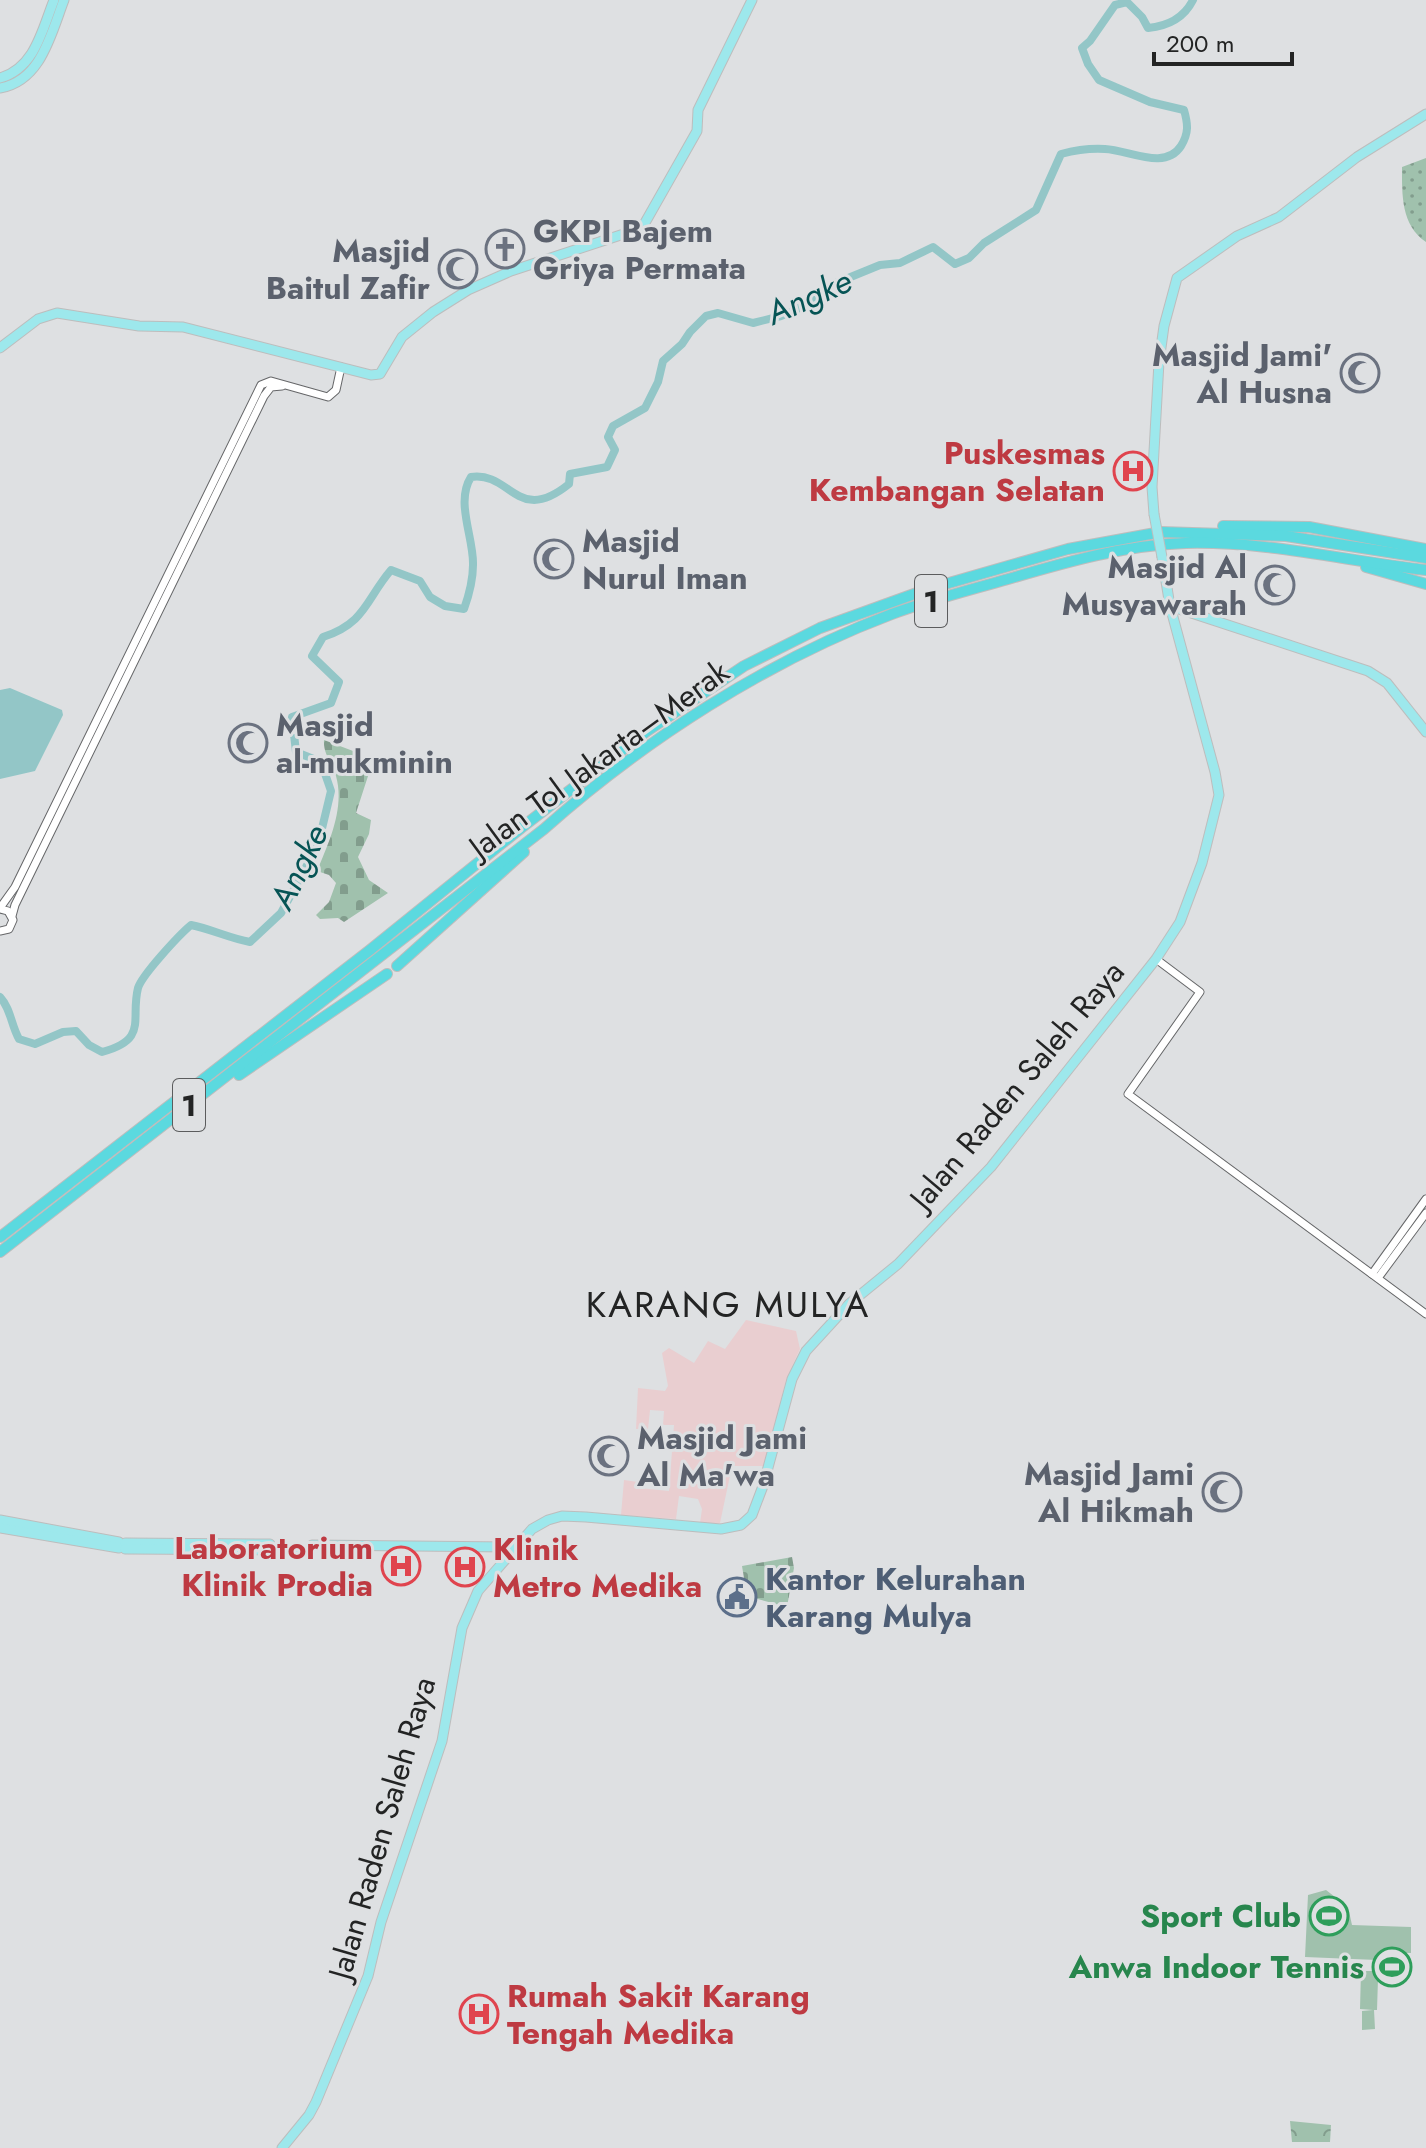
<svg xmlns="http://www.w3.org/2000/svg" width="1426" height="2148" font-family="Jost,sans-serif">
	<style>
		.industrial { fill: #e9ced0 }
		.grass { fill: url(#grass-dots) }
		.cemetery { fill: url(#cemetery-stones) }
		.park { fill: url(#park-crowns) }
		.pitch { fill: #a0c1ad }
		.water { fill: #93c6c7 }
		.lines { fill: none; stroke-linecap: round; stroke-linejoin: round }
		.river { stroke: #93c6c7; stroke-width: 8 }
		.minor-casing { stroke: #656668; stroke-width: 9 }
		.major-casing { stroke: #bdbdbd; stroke-width: 11 }
		.highway-casing { stroke: #bdbdbd; stroke-width: 12 }
		.minor { stroke: #fff; stroke-width: 7 }
		.major { stroke: #9de8ec; stroke-width: 9 }
		.highway { stroke: #5bd9df; stroke-width: 10 }
		.major-bridge-casing { stroke: #bdbdbd; stroke-width: 11; stroke-linecap: butt }
		.major-bridge { stroke: #9de8ec; stroke-width: 9 }
		.labels { text-anchor: middle; dominant-baseline: central; stroke-width: 6; stroke-linejoin: round; paint-order: stroke }
		.shield { fill: #dee0e2; stroke: #5b5c5d; stroke-width: 2 }
		.shield-label { font-size: 30px; font-weight: bold; fill: #232424 }
		.worship-label { font-size: 32px; font-weight: bold; fill: #5b616d; stroke: #dee0e2; text-anchor: start }
		.health-label { font-size: 32px; font-weight: bold; fill: #be3a42; stroke: #dee0e2; text-anchor: end }
		.street-label { font-size: 32px; fill: #232424; stroke: #dee0e2 }
		.service-label { font-size: 32px; font-weight: bold; fill: #4e5e75; stroke: #dee0e2; text-anchor: start }
		.leisure-label { font-size: 32px; font-weight: bold; fill: #27864d; stroke: #dee0e2; text-anchor: end }
		.water-label { font-size: 34px; font-style: italic; fill: #065455; stroke: #dee0e2 }
		.quarter-label { font-size: 36px; letter-spacing: 2px; fill: #232424; stroke: #dee0e2 }
	</style>
	<defs>
		<pattern id="grass-dots" width="8" height="8" patternUnits="userSpaceOnUse" patternTransform="scale(2)"><rect width="8" height="8" fill="#a0c1ad"/><path d="M2 2h.1M6 6h.1" fill="none" stroke="#829d8d" stroke-width="1.8" stroke-linecap="round"/></pattern>
		<pattern id="cemetery-stones" width="16" height="16" patternUnits="userSpaceOnUse" patternTransform="scale(2)"><rect width="16" height="16" fill="#a0c1ad"/><path d="M2 7V4a2 2 0 0 1 4 0v3zM10 15v-3a2 2 0 0 1 4 0v3z" fill="#829d8d"/></pattern>
		<pattern id="park-crowns" width="20" height="18" patternUnits="userSpaceOnUse" patternTransform="scale(2)"><rect width="20" height="18" fill="#a0c1ad"/><path d="M2 6a3 3 0 1 1 6 0M12 15a3 3 0 1 1 6 0" fill="none" stroke="#829d8d"/></pattern>
	</defs>
	<rect width="100%" height="100%" fill="#dee0e2"/>
	<polygon class="industrial" points="746,1320 796,1331 800,1349 786,1380 764,1466 732,1466 720,1523 700,1523 702,1509 698,1499 679,1496 676,1519 621,1515 624,1480 638,1482 639,1488 669,1491 674,1425 663,1425 664,1411 650,1410 648,1429 636,1429 638,1388 665,1391 668,1386 662,1353 669,1348 694,1363 708,1341 725,1349"/>
	<path class="grass" d="M1426,158V242C1401,225 1402,195 1402,167Z"/>
	<g class="cemetery">
		<path d="M324,740L361,754L369,773L356,813L371,820L369,834L358,857L369,880L388,893L344,922L338,918L320,919L316,915L329,902L336,883L329,875L317,871C329,842 345,808 336,776C332,762 323,754 324,740Z"/>
		<polygon points="792,1557 794,1568 787,1607 747,1596 742,1566"/>
	</g>
	<polygon class="park" points="1290,2121 1331,2125 1330,2142 1292,2142"/>
	<g class="pitch">
		<polygon points="1326,1890 1348,1907 1352,1925 1411,1927 1411,1953 1378,1952 1377,1960 1305,1957 1308,1895"/>
		<polygon points="1379,1953 1405,1954 1404,1980 1378,1979 1377,2010 1374,2010 1375,2029 1362,2030 1362,2011 1373,2010 1360,2009 1361,1971 1378,1971"/>
	</g>
	<polygon class="water" points="10,688 62,710 63,715 35,771 0,779 0,690"/>
	<g class="lines">
		<path class="river" d="M0,997C11,1009 11,1025 19,1039L35,1044L63,1032L76,1031L89,1045L102,1052C149,1039 130,1020 138,988C142,975 179,935 191,925C211,929 229,938 250,942L281,913L318,845L331,791L321,762L296,752L292,717L331,703L339,682L312,656L323,637C366,623 366,599 391,570L420,581L430,597L445,606L464,609C469,595 473,580 473,565C474,538 455,502 471,477C511,471 517,526 569,484L570,474L607,467L615,450L608,437L613,426L645,408L658,382L663,361L682,344L690,332L706,316L718,313L753,323L781,316L796,310L831,285L880,265L900,263L933,247L955,264L969,258L984,243L1036,210L1061,154C1076,150 1089,148 1105,149C1129,150 1165,171 1181,146C1189,133 1188,124 1184,110L1150,102L1099,80L1088,64L1082,48L1090,41L1115,5L1127,2L1142,17L1148,28C1169,26 1184,18 1193,0"/>
		<g class="minor-casing">
			<g id="minor">
				<polyline points="0,908 15,887 261,385 271,381 328,397 336,390 341,367"/>
				<polyline points="0,909 8,911 13,920 9,929 0,931"/>
				<polyline points="12,916 15,905 264,396 271,387 282,386"/>
				<polyline points="1156,959 1200,992 1128,1094 1426,1314"/>
				<polyline points="1372,1274 1426,1199"/>
				<polyline points="1378,1278 1426,1213"/>
			</g>
		</g>
		<g class="major-casing">
			<g id="major">
				<path d="M0,78C35,68 42,30 54,0"/>
				<path d="M0,88C41,81 51,34 64,0"/>
				<polyline points="0,348 38,319 57,313 139,326 183,327 371,375 380,374 402,337 433,312 468,290 511,271 642,228 697,131 698,110 752,0"/>
				<polyline points="1154,514 1152,487 1159,362 1164,326 1177,278 1237,236 1279,217 1357,157 1426,114"/>
				<polyline points="1170,606 1368,671 1387,683 1426,732"/>
				<polyline points="0,1520 119,1542"/>
				<polyline points="0,1528 119,1548"/>
				<polyline points="125,1543 270,1544"/>
				<polyline points="312,1545 515,1547"/>
				<polyline points="125,1549 306,1550"/>
				<polyline points="282,2148 309,2115 316,2102 368,1976 381,1922 442,1741 462,1628 478,1591 532,1529 548,1520 562,1516 586,1517 721,1529 741,1525 752,1515 763,1486 792,1379 806,1351 849,1304 898,1264 991,1167 1156,959 1180,922 1202,863 1219,795 1215,772 1170,606 1162,557"/>
			</g>
		</g>
		<g class="highway-casing">
			<g id="highway">
				<polyline points="1223,526 1309,527 1426,549"/>
				<polyline points="1366,567 1426,584"/>
				<polyline points="397,966 524,852"/>
				<polyline points="239,1075 387,974"/>
				<polyline points="0,1237 370,950 521,828 647,731 744,666 820,628 928,589 1068,549 1161,532 1286,536 1426,558"/>
				<path d="M0,1252L544,829C644,740 767,661 892,614C930,600 970,590 1008,579C1066,562 1125,545 1186,543C1267,541 1346,561 1426,570"/>
			</g>
		</g>
		<use href="#minor" class="minor"/>
		<use href="#major" class="major"/>
		<use href="#highway" class="highway"/>
		<g class="major-bridge-casing">
			<polyline id="major-bridge" points="1154,514 1162,557"/>
		</g>
		<use href="#major-bridge" class="major-bridge"/>
	</g>
	<defs>
		<g id="church-ring" transform="scale(2)"><circle r="9.5" fill="#dee0e2" stroke="#6b7280" stroke-width="1.5"/><path d="M-1.2-6h2.4v3.5h3.3v2.4h-3.3V6h-2.4V-.1h-3.3v-2.4h3.3Z" fill="#6b7280"/></g>
		<g id="mosque-ring" transform="scale(2)"><circle r="9.5" fill="#dee0e2" stroke="#6b7280" stroke-width="1.5"/><path d="M3.5-4.9A6 6 0 1 0 3.5 4.9A5 5 0 1 1 3.5-4.9Z" fill="#6b7280"/></g>
		<g id="hospital-ring" transform="scale(2)"><circle r="9.5" fill="#dee0e2" stroke="#e0444e" stroke-width="1.5"/><path d="M-5-5h3v3.5h4V-5h3V5h-3V1.5h-4V5h-3Z" fill="#e0444e"/></g>
		<g id="civic-ring" transform="scale(2)"><circle r="9.5" fill="#dee0e2" stroke="#5c6f8a" stroke-width="1.5"/><path d="M-.6-6.5H3V-4.5H.6V-3L4-1V1h2V6H-6V1h2V-1L-.6-3ZM-1.2 2.5V6h2.4V2.5Z" fill="#5c6f8a"/></g>
		<g id="stadium-ring" transform="scale(2)"><circle r="9.5" fill="#dee0e2" stroke="#2e9e5b" stroke-width="1.5"/><path d="M0-5a6.5 5 0 1 0 0 10a6.5 5 0 1 0 0-10ZM-3.5-1.8h7v3.6h-7Z" fill="#2e9e5b"/></g>
	</defs>
	<g fill-rule="evenodd">
		<use href="#church-ring" x="505" y="249"/>
		<use href="#mosque-ring" x="458" y="269"/>
		<use href="#mosque-ring" x="1360" y="373"/>
		<use href="#hospital-ring" x="1133" y="471"/>
		<use href="#mosque-ring" x="554" y="559"/>
		<use href="#mosque-ring" x="1275" y="585"/>
		<use href="#mosque-ring" x="248" y="743"/>
		<use href="#mosque-ring" x="609" y="1456"/>
		<use href="#mosque-ring" x="1222" y="1492"/>
		<use href="#hospital-ring" x="401" y="1566"/>
		<use href="#hospital-ring" x="465" y="1567"/>
		<use href="#civic-ring" x="737" y="1597"/>
		<use href="#stadium-ring" x="1329" y="1916"/>
		<use href="#stadium-ring" x="1392" y="1967"/>
		<use href="#hospital-ring" x="479" y="2014"/>
	</g>
	<g class="labels">
		<g class="shield">
			<rect x="915" y="575" width="32" height="52" rx="6"/>
			<rect x="173" y="1079" width="32" height="52" rx="6"/>
		</g>
		<g class="shield-label">
			<text x="931" y="601">1</text>
			<text x="189" y="1105">1</text>
		</g>
		<g class="worship-label">
			<text x="533" y="231">GKPI Bajem<tspan x="533" dy="37">Griya Permata</tspan></text>
			<text x="430" y="251" text-anchor="end">Masjid<tspan x="430" dy="37">Baitul Zafir</tspan></text>
			<text x="1332" y="355" text-anchor="end">Masjid Jami'<tspan x="1332" dy="37">Al Husna</tspan></text>
			<text x="582" y="541">Masjid<tspan x="582" dy="37">Nurul Iman</tspan></text>
			<text x="1247" y="567" text-anchor="end">Masjid Al<tspan x="1247" dy="37">Musyawarah</tspan></text>
			<text x="276" y="725">Masjid<tspan x="276" dy="37">al-mukminin</tspan></text>
			<text x="637" y="1438">Masjid Jami<tspan x="637" dy="37">Al Ma'wa</tspan></text>
			<text x="1194" y="1474" text-anchor="end">Masjid Jami<tspan x="1194" dy="37">Al Hikmah</tspan></text>
		</g>
		<g class="health-label">
			<text x="1105" y="453">Puskesmas<tspan x="1105" dy="37">Kembangan Selatan</tspan></text>
			<text x="373" y="1548">Laboratorium<tspan x="373" dy="37">Klinik Prodia</tspan></text>
			<text x="493" y="1549" text-anchor="start">Klinik<tspan x="493" dy="37">Metro Medika</tspan></text>
			<text x="507" y="1996" text-anchor="start">Rumah Sakit Karang<tspan x="507" dy="37">Tengah Medika</tspan></text>
		</g>
		<g class="street-label">
			<text transform="translate(599 759) rotate(-36)">Jalan Tol Jakarta–Merak</text>
			<text transform="translate(1017 1085) rotate(-50)">Jalan Raden Saleh Raya</text>
			<text transform="translate(382 1828) rotate(-74)">Jalan Raden Saleh Raya</text>
		</g>
		<g class="service-label">
			<text x="765" y="1579">Kantor Kelurahan<tspan x="765" dy="37">Karang Mulya</tspan></text>
		</g>
		<g class="leisure-label">
			<text x="1301" y="1916">Sport Club</text>
			<text x="1364" y="1967">Anwa Indoor Tennis</text>
		</g>
		<g class="water-label">
			<text transform="translate(809 297) rotate(-24)">Angke</text>
			<text transform="translate(299 867) rotate(-64)">Angke</text>
		</g>
		<g class="quarter-label">
			<text x="728" y="1304">KARANG MULYA</text>
		</g>
	</g>
	<path d="M1154 52v12h138v-12" fill="none" stroke="#232424" stroke-width="4"/>
	<text x="1166" y="52" font-size="24" fill="#232424" stroke="#dee0e2" stroke-width="6" paint-order="stroke">200 m</text>
</svg>
